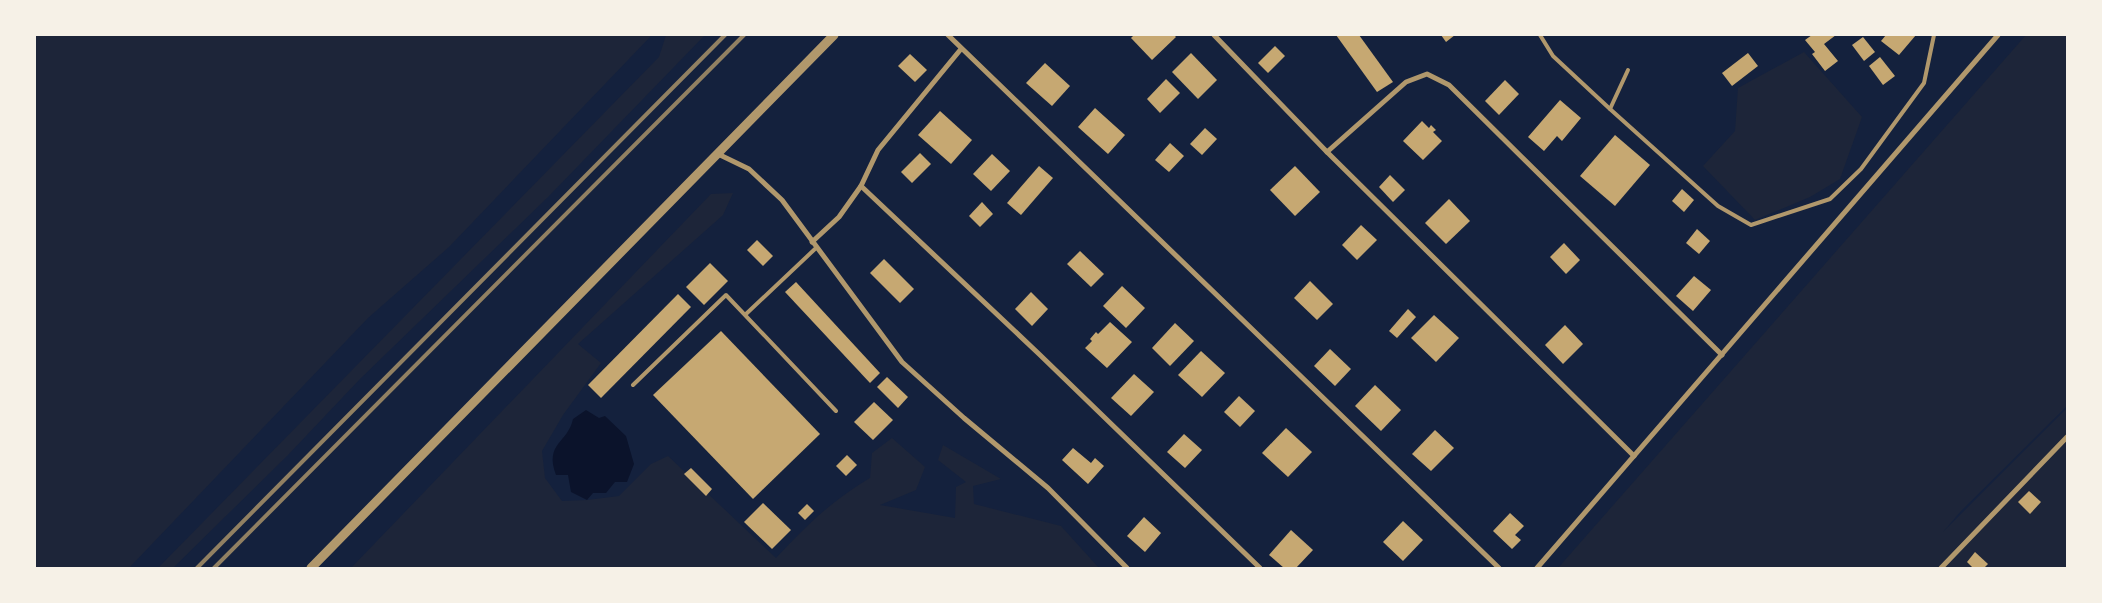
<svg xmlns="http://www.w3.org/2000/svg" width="2102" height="603" font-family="'Golos Text',sans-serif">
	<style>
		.green { fill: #1d2539 }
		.water { fill: #0b132b }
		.building { fill: #c6a872 }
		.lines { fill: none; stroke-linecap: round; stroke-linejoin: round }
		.service { stroke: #b1986c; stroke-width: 4 }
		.minor { stroke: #b1986c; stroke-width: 5 }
		.tertiary { stroke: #b1986c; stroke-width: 9 }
		.rail { stroke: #918062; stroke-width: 4 }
	</style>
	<rect width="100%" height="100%" fill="#14213d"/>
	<g class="green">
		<polygon points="35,35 650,35 650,37 449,247 368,318 129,568 35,568"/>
		<polygon points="666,35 705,35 548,197 360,379 288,455 173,568 158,568 659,57"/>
		<polygon points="2026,35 2067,35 2067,406 1961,511 1943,532 2067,408 2067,568 1558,568"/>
		<polygon points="1804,52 1862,117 1840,179 1810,197 1755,220 1703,166 1735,131 1738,88"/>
		<path d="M733,193L723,215L578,344L601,363L563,415L542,451L545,478L562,501L587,500L619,496L651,464L668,456L776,558C808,524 829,503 870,478L872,453L892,438L925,467L916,490L880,505L955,518L956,487L966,482L938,460L943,445L1001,479L973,486L974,504L1061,526L1099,568H351L711,194Z"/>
	</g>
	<path class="water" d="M586,410L599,418L605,416L626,436L634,464L627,482H615L606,493H593L587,500L571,492L568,475H556C544,443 568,443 573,419Z"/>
	<g class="building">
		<polygon points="1134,35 1174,35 1176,37 1152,60 1131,38"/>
		<polygon points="1336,35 1359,35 1393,82 1377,92"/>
		<polygon points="1441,35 1455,35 1446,42"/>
		<polygon points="1812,35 1836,35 1824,44 1838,61 1825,71 1812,54 1815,52 1805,40"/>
		<polygon points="1886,35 1916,35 1899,55 1881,41"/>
		<polygon points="1863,37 1875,52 1864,61 1852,45"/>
		<polygon points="1275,46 1285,56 1268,73 1258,63"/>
		<polygon points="1191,53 1217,80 1198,99 1172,72"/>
		<polygon points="1748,53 1758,66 1732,86 1722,73"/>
		<polygon points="910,54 927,70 915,82 898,66"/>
		<polygon points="1880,57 1895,76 1883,85 1869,66"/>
		<polygon points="1045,63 1070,86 1052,106 1026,83"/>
		<polygon points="1166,79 1180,93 1160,113 1147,99"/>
		<polygon points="1505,80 1519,94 1499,115 1485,101"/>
		<polygon points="1560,100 1581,118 1562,141 1557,136 1544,151 1528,137"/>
		<polygon points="1095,108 1125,135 1108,154 1078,127"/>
		<polygon points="940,111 972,140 951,164 918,135"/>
		<polygon points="1422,121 1429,128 1431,125 1436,130 1433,132 1442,141 1423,160 1403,141"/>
		<polygon points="1205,128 1217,139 1202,155 1190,144"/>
		<polygon points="1615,135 1650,165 1615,206 1580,176"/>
		<polygon points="1170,143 1184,156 1169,172 1155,160"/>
		<polygon points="920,153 931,164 912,183 901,172"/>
		<polygon points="992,154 1010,171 991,191 973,174"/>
		<polygon points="1039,166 1053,178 1021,215 1007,203"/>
		<polygon points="1295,166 1320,192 1295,216 1270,190"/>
		<polygon points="1390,175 1405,190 1393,202 1379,187"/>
		<polygon points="1682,189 1694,200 1684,212 1672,201"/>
		<polygon points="1449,199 1470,221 1446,244 1425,223"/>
		<polygon points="982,202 993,214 980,227 969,216"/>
		<polygon points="1361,225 1377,240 1357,260 1342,245"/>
		<polygon points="1697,229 1710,241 1699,254 1686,243"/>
		<polygon points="757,240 773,256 763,266 747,250"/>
		<polygon points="1564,243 1580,260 1566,274 1550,257"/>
		<polygon points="1080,251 1104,274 1091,287 1067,264"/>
		<polygon points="884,259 914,289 900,303 870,273"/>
		<polygon points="710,263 728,281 704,305 686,287"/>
		<polygon points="1694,276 1711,290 1693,311 1676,296"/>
		<polygon points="1310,281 1333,304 1317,320 1294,298"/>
		<polygon points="796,282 880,373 870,383 785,292"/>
		<polygon points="1122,286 1145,308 1126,328 1103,306"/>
		<polygon points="1031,292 1048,309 1032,326 1015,309"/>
		<polygon points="678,294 691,307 601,398 588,385"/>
		<polygon points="1408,309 1416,317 1397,338 1389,331"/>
		<polygon points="1434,315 1459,338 1436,362 1411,338"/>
		<polygon points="1110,322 1132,342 1107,368 1085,348 1092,341 1090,339 1096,332 1098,334"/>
		<polygon points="1175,323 1194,341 1170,366 1152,348"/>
		<polygon points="1565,325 1583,344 1563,364 1545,345"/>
		<polygon points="721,331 820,434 753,499 653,395"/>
		<polygon points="1330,349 1351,369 1335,386 1314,366"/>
		<polygon points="1201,351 1225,373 1202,397 1178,375"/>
		<polygon points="1134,374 1154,392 1131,416 1111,398"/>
		<polygon points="887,377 908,397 898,408 877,387"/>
		<polygon points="1375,385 1401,410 1381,431 1355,406"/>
		<polygon points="1239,396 1255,411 1240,427 1224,412"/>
		<polygon points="874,402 893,420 873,440 854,422"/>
		<polygon points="1286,428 1312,452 1288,477 1262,453"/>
		<polygon points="1435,430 1454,448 1431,471 1412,454"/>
		<polygon points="1184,434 1202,450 1185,468 1167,452"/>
		<polygon points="1073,448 1091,463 1095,458 1104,466 1088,484 1062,460"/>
		<polygon points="847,455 857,465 846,476 836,466"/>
		<polygon points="691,468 712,489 706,496 684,474"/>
		<polygon points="2029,491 2041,502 2030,514 2018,502"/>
		<polygon points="763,503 791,530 772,549 744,522"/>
		<polygon points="807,504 814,511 805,520 798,513"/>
		<polygon points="1510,513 1524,526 1515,535 1521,540 1512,549 1493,531"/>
		<polygon points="1144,517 1161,533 1145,552 1127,536"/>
		<polygon points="1403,521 1423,540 1403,561 1383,542"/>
		<polygon points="1291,530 1313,550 1296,568 1284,568 1269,555"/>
		<polygon points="1975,552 1988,564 1984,568 1973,568 1967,562"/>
	</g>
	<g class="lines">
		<g class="service">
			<polyline points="1540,35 1553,56 1610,109 1718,206 1751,225 1830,199 1861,169 1924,83 1934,35"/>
			<polyline points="1610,109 1628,70"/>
			<polyline points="746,314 816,248"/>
			<polyline points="633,385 726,295 836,411"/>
		</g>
		<g class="minor">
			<polyline points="948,35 1499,568"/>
			<polyline points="1214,35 1327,152 1634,456"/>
			<polyline points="1327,152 1406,82 1427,74 1449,85 1722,355"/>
			<polyline points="718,154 749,169 782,200 902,362 964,418 1048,488 1127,568"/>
			<polyline points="861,186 1039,354 1260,568"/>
			<polyline points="812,242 839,217 861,186 878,150 961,49"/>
			<polyline points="1537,568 1998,35"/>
			<polyline points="1941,568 2067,437"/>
		</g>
		<polyline class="tertiary" points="311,568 834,35"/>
		<g class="rail">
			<polyline points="197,568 725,35"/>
			<polyline points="214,568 744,35"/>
		</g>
	</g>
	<rect width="2102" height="603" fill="none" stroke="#f6f1e7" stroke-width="72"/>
</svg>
